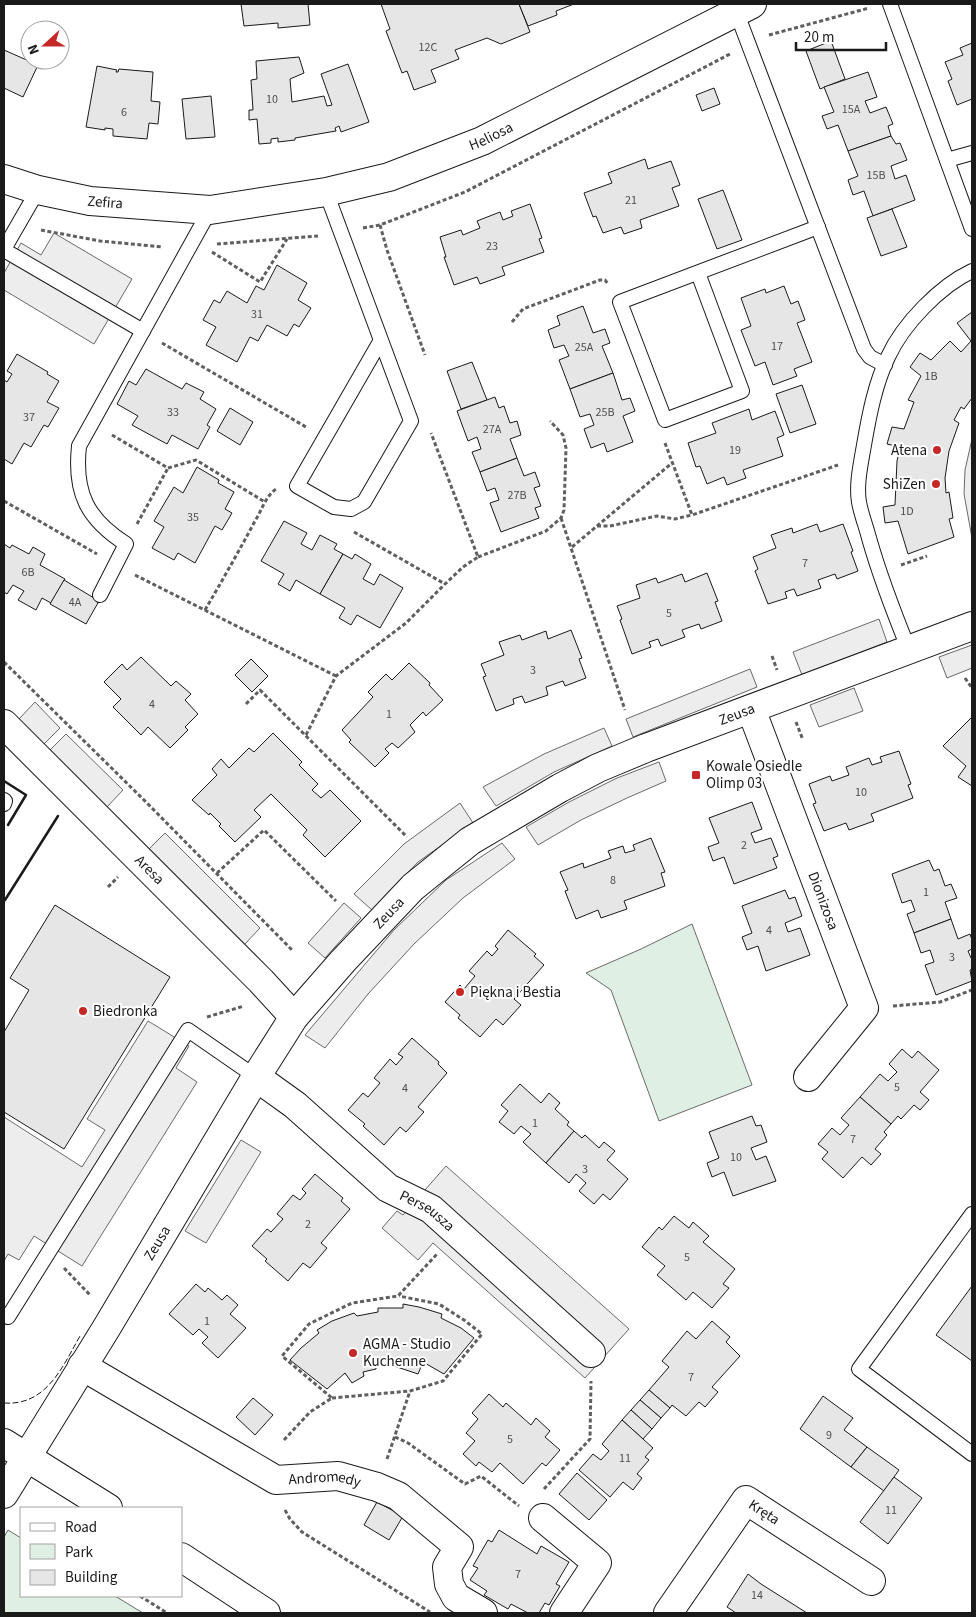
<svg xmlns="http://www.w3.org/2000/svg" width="976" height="1617" font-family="'Source Sans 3',sans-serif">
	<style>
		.green { fill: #e0efe3; stroke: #6a6a6a }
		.parking { fill: #ededed; stroke: #6a6a6a }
		.building { fill: #e6e6e6; stroke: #1a1a1a }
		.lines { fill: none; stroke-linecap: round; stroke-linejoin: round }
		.lane-casing { stroke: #1a1a1a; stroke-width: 16 }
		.street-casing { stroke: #1a1a1a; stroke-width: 30 }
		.secondary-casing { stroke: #1a1a1a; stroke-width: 30 }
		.path { stroke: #5f5f5f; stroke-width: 3; stroke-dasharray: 4 2.5; stroke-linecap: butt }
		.lane { stroke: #fff; stroke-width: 14 }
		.street { stroke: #fff; stroke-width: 28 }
		.secondary { stroke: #fff; stroke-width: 28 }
		.fence { stroke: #1a1a1a; stroke-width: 1; stroke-dasharray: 6 2.5; stroke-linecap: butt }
		.wall { stroke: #1a1a1a; stroke-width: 2.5 }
		.poi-dot { fill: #c62828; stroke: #fff; stroke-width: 2 }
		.labels { text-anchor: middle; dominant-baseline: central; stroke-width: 4; stroke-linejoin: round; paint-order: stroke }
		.number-label { font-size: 12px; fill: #4d4d4d }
		.street-label { font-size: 15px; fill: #1a1a1a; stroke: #fff }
		.poi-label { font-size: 15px; fill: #1a1a1a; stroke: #fff; text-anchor: start }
	</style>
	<rect width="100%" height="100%" fill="#fff"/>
	<g class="green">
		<polygon points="692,924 752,1085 659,1121 611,990 586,973 641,949"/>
		<polygon points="8,1530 21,1538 21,1596 115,1596 143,1613 4,1613 4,1537"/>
	</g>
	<g class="parking">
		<polygon points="54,233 132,279 94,344 4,290 4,273 21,243 41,255"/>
		<polygon points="972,439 972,538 964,494 965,470"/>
		<polygon points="879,619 887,642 802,675 793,652"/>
		<polygon points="972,645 972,668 947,678 939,657"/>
		<polygon points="750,669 757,687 633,737 626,719"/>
		<polygon points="854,688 863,711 819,727 810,705"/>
		<polygon points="35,702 60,728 44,744 19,719"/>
		<polygon points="604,728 612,746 554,772 496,806 483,787 544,754"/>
		<polygon points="66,734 123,790 107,807 50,750"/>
		<polygon points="659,762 666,781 627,798 581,820 538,845 526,827 569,802 617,778"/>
		<polygon points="460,803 473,823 418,862 372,910 354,894 404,844"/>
		<polygon points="165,833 260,928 244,945 149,849"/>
		<polygon points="502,843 515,859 463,898 414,944 368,994 325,1048 305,1035 394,930 446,880"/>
		<polygon points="344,903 361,918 325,958 308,943"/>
		<polygon points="148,1021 189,1046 176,1068 197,1082 82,1266 34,1236 19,1260 8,1254 4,1261 4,1117 82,1167 105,1130 87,1119"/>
		<polygon points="241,1140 261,1152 206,1243 185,1231"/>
		<polygon points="446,1166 629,1329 585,1378 433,1243 418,1260 382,1228 397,1211 403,1215"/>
	</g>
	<g class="building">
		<polygon points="241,4 308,4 310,25 278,28 278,23 244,26"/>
		<polygon points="381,4 519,4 530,32 501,44 487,38 455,50 459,59 431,70 436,82 414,90 407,71 402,73 386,31 390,29"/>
		<polygon points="519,4 574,4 556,11 557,15 528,26"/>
		<polygon points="831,41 845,79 820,89 806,51"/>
		<polygon points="972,43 972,99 957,105 948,81 952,79 945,62 963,55 960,48"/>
		<polygon points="4,50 38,65 23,97 4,88"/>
		<polygon points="299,57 304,73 290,79 292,102 324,96 327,106 332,105 321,74 348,64 369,122 341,132 339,126 335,128 336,131 295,138 295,140 278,142 278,138 271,139 271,143 259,144 257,119 249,120 249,110 253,110 251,80 257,79 256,61"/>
		<polygon points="97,66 117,70 116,72 118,72 119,69 153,72 151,101 160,102 158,124 149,123 147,139 113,136 113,129 105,128 105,130 86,127"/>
		<polygon points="868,72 877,97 865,101 870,113 886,107 893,124 888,126 891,136 848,151 838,125 827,129 822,116 834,112 824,87"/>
		<polygon points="714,88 720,104 702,111 696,95"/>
		<polygon points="211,96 215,137 186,139 182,99"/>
		<polygon points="891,136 896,144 900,143 907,160 891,166 895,179 906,175 915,200 873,216 864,191 853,195 848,180 858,176 848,151"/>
		<polygon points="645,159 648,169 671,161 680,185 672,188 679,206 640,220 642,228 624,234 621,227 603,233 596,216 593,217 584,193 612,183 608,173"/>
		<polygon points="723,190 742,240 717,249 698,199"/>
		<polygon points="530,204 542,238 539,239 544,252 502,267 505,275 480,284 477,277 454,285 444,257 446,257 440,237 461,230 463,235 480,228 477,221 500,212 503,220 513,216 511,211"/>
		<polygon points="892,209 907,247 881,256 867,218"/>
		<polygon points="277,265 307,283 298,300 311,308 299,327 294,324 287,336 267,325 258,341 250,337 237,362 206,345 216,327 203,320 214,300 220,303 227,291 247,303 256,286 264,290"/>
		<polygon points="784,286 791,304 798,301 805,320 797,323 812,362 794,369 797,376 773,385 765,362 755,366 741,330 751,326 741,298 765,289 766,293"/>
		<polygon points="583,306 593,333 605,329 610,343 602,346 613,373 570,389 559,360 569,356 564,345 554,348 548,330 560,325 557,316"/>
		<polygon points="972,312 972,398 964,409 961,407 954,420 959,423 949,451 945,478 946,493 949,492 953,518 949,519 954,537 908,554 898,521 885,523 883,507 895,505 897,461 900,447 887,444 892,427 904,429 914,402 908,400 921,376 910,367 920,353 931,360 950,341 961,352 971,341 957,323"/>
		<polygon points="17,354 48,372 47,374 59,381 47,402 59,408 48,427 44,425 31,447 24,443 12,464 4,459 4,380 7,382 12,374 7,371"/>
		<polygon points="472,362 487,400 461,409 447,371"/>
		<polygon points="146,369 182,389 186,383 204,392 200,399 216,409 207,425 210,427 198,449 172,435 167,444 132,425 138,416 117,404 129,381 136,385"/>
		<polygon points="613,373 622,400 630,398 635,411 623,416 633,442 607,452 604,443 591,448 584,429 594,425 590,414 580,417 570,389"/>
		<polygon points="802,385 816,424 790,433 776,394"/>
		<polygon points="495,397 499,408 504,406 510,423 517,421 521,435 510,439 517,458 480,472 472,452 481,449 477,437 468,441 457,411"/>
		<polygon points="230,408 253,422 240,445 217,431"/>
		<polygon points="749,409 752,420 775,411 784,435 777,438 783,456 743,470 746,478 727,485 724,477 707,484 700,466 696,467 688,443 716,433 712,423"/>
		<polygon points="517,458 524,476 535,472 540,486 534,488 541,506 535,508 539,518 501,532 490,503 499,500 495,488 487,491 480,472"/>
		<polygon points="197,467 219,480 218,483 234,492 225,509 232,513 222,530 215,526 195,563 178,553 174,560 152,548 164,527 154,521 174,487 183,493"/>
		<polygon points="284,521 307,533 301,544 312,550 320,535 337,544 334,549 343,554 320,594 296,580 290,591 278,584 284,574 261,561"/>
		<polygon points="817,524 820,532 843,524 853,551 851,552 858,571 837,579 835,574 818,580 821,588 797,596 794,589 785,592 787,598 768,604 755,571 758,569 753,557 776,548 771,535 792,528 793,533"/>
		<polygon points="4,544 10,548 12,545 29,554 33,547 45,554 40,565 65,579 51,603 42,598 36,610 18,600 24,591 13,585 7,594 4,592"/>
		<polygon points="343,554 352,559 355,554 371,564 363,579 374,585 380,574 403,588 380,628 357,615 351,625 339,618 345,608 320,594"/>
		<polygon points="707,573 718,601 715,602 722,621 701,629 699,624 682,630 685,637 661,646 658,639 649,642 651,647 632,654 620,620 622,619 617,606 640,598 636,585 656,578 658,583 682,574 685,582"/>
		<polygon points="64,580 99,601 86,624 50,604"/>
		<polygon points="571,630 582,658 579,659 586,678 565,686 563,681 546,687 548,695 525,703 522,696 513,699 514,704 496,711 483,677 486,676 481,664 504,655 499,642 520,635 522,640 546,631 548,639"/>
		<polygon points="141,657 171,686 176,681 191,694 185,700 198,714 185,727 188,730 170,748 148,727 141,735 113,707 121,699 104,682 122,664 127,670"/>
		<polygon points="251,659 268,676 252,692 235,675"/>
		<polygon points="409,663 430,683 429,685 443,700 426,716 423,712 410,725 415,732 398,748 392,743 385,749 389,753 375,767 349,742 351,740 342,730 373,697 368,692 386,674 392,680"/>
		<polygon points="972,717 972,786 958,777 966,766 943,746"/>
		<polygon points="273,733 302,762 299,765 318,784 312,790 321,798 330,790 361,821 325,857 303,835 307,830 271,794 254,810 261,817 235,842 219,826 221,824 210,813 209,815 192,800 217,775 212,769 221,759 229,768 249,748 254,752"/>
		<polygon points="899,751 911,784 908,785 913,798 871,814 874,821 849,830 846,823 824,831 813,804 816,803 809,784 830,776 832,781 849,775 846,767 869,758 872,765 882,762 880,757"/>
		<polygon points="752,802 762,829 751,833 755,843 771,838 778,856 773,858 777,868 734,884 724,857 713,861 708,847 719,843 709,818"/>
		<polygon points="651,838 665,872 661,873 665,886 624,901 627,909 601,918 598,910 576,919 565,891 568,890 560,872 583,863 584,868 611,858 608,851 623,846 625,853 635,850 633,845"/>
		<polygon points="929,860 934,871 939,869 945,886 951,884 957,898 945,902 951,919 914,933 907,914 915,911 911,900 902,903 892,874"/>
		<polygon points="785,890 789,899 795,897 802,916 785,923 788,932 800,928 810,955 766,971 758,946 747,950 742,937 752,933 742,906"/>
		<polygon points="55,905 170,977 64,1149 4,1112 4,1032 29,990 10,978"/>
		<polygon points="951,919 958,939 970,934 972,940 972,949 968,951 972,960 972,969 970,970 972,981 936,995 925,965 934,962 930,950 921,953 914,933"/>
		<polygon points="508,930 536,954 534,956 544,965 514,999 521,1005 503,1025 496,1019 480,1037 458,1018 460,1015 445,1002 460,985 464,989 475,976 469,971 487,951 492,956 498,949 495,946"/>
		<polygon points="412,1038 439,1062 438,1064 447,1073 418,1107 424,1112 406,1132 400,1127 384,1145 363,1126 365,1124 348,1110 363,1093 368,1097 380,1083 374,1078 390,1059 396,1065 403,1057 398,1054"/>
		<polygon points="902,1049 912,1058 918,1051 939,1070 920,1092 929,1100 920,1110 914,1105 901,1119 898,1116 891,1124 860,1097 880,1074 888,1081 897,1072 889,1064"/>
		<polygon points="520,1084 541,1103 549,1093 560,1103 555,1109 569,1122 567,1125 574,1131 546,1163 523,1142 531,1134 521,1126 514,1134 499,1122 508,1111 501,1105"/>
		<polygon points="860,1097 891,1124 884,1132 887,1135 875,1149 881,1154 871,1165 862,1157 843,1178 822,1159 828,1152 818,1144 832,1128 840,1135 849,1125 841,1118"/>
		<polygon points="752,1116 756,1126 761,1125 767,1142 751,1148 756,1160 766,1156 776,1181 733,1196 724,1172 712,1177 707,1163 719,1158 709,1132"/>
		<polygon points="574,1131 582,1138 585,1135 599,1148 604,1142 615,1151 607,1160 628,1179 610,1200 603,1194 594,1204 579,1191 586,1183 576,1174 569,1183 546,1163"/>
		<polygon points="315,1174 343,1198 341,1201 350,1209 321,1243 327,1248 310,1268 303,1263 288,1281 265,1261 267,1259 252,1246 267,1229 271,1232 283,1219 277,1214 293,1195 300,1200 306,1193 302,1189"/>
		<polygon points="674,1216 689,1228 693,1222 709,1236 703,1242 735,1269 723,1284 729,1288 712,1308 693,1292 686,1300 657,1275 665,1266 642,1247 659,1227 662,1230"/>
		<polygon points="196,1284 205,1292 208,1288 222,1300 227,1295 238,1305 230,1314 246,1328 218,1358 202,1343 208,1337 199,1329 193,1335 169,1314"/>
		<polygon points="972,1286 972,1361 936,1335"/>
		<polygon points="403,1304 419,1307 442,1314 441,1318 461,1328 474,1338 444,1374 423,1362 418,1374 394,1366 394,1365 380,1365 376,1366 376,1369 363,1372 364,1376 352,1383 345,1373 327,1389 290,1360 301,1348 319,1333 317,1330 332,1321 354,1313 357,1316 378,1312 378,1308 403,1308"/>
		<polygon points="712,1321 730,1337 726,1342 740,1356 712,1387 718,1392 705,1407 699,1402 686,1416 672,1405 670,1408 649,1390 669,1367 662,1361 687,1331 696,1339"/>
		<polygon points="649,1390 670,1408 661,1418 640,1400"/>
		<polygon points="489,1394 503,1407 506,1403 531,1425 536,1418 550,1431 545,1437 560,1450 546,1466 542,1463 523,1484 500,1463 492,1472 479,1462 476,1466 463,1454 475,1441 466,1433 478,1419 472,1413"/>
		<polygon points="823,1396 853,1418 844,1430 867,1447 851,1467 800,1429"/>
		<polygon points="253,1398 273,1415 255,1435 236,1417"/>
		<polygon points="640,1400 661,1418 652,1429 631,1410"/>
		<polygon points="631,1410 652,1429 643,1439 622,1420"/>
		<polygon points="622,1420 653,1448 645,1457 649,1460 637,1474 642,1478 633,1490 623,1482 610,1497 579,1470 593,1454 601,1460 609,1451 602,1444"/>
		<polygon points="867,1447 899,1470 884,1491 851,1467"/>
		<polygon points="577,1473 607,1500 589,1520 559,1494"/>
		<polygon points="894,1477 922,1498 888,1544 860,1522"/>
		<polygon points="377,1502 403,1516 389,1540 364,1525"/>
		<polygon points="499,1530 537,1554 541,1546 569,1562 556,1584 560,1586 549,1605 545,1603 539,1613 528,1613 511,1604 508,1609 484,1595 487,1591 470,1580 478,1568 473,1566 488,1540 492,1542"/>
		<polygon points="748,1574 761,1584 807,1613 736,1613 727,1607"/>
	</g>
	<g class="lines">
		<g class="lane-casing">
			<g id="lane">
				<polyline points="890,4 972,229"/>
				<polyline points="736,11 864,349 870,357 885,365"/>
				<polyline points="947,160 972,153"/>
				<polyline points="326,192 411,421 364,502 351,509 334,507 297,486 381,340"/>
				<polyline points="4,249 38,190"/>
				<polyline points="4,250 143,331"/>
				<polyline points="698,273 742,391 665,420 620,302 818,227"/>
				<path d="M100,595L126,544C87,519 74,493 79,446L210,210"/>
				<path d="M909,650C894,613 880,577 869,538C866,526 861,514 859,502C856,484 861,463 864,445C869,416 875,384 888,357C903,324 940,286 972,271"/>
				<polyline points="4,800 5,801 4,804"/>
				<polyline points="972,1214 859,1369 972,1454"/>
				<polyline points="4,1315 8,1317 188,1030 256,1077"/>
			</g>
		</g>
		<g class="street-casing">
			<g id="street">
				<path id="s1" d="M4,179L38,190L90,201L210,210L326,192L389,177L482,141L752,4"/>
				<path id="s2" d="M751,709L864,1008L808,1077"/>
				<path id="s3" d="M4,724L261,981L294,1017"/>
				<path id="s4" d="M256,1077L295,1105L388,1188L431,1209L591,1353"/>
				<path id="s5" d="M82,1366L276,1480L338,1476L377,1487L398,1496L459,1547L447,1567L449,1584L456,1597L483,1613"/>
				<path id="s6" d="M4,1494L107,1327L256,1077L294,1017L343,961L413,887L470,841L560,788L598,768L646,748L972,626"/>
				<polyline points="543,1518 597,1563 564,1613"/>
				<path id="s7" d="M668,1613L746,1500L871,1581"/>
			</g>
		</g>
		<g class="secondary-casing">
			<g id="secondary">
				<polyline points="4,1443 108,1508"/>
				<polyline points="181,1557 266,1613"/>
			</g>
		</g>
		<g class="path">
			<polyline points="769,35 869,8"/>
			<polyline points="380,225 387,250 425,355"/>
			<polyline points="363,228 380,225 465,192 730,54"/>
			<polyline points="41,230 100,241 163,247"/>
			<polyline points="217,244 318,236"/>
			<polyline points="212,252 260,282 287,239"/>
			<polyline points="512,322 523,309 600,280 605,280 608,284"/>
			<polyline points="162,343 306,427"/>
			<polyline points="112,435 168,468 196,460 265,502"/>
			<polyline points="665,443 692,515 838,465"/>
			<polyline points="4,501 97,554"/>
			<polyline points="561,518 625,710"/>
			<polyline points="137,524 168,468"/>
			<polyline points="597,526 610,526 657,516 675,519 692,515"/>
			<polyline points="354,532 445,584"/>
			<polyline points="572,547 672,463"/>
			<polyline points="478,557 546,531 561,518 564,510 566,448 563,435 550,421"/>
			<polyline points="901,565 927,556"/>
			<polyline points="135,575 336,676"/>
			<path d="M205,610C222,581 239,551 255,521C262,510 265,497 276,489"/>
			<polyline points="772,656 777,670"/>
			<polyline points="4,662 146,802 293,951"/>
			<polyline points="965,678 972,688"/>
			<polyline points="246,704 260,690 407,837"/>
			<polyline points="796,722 803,740"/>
			<polyline points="306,735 336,676 406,623 445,584 463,567 478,557 431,433"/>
			<polyline points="217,873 264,830 336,901"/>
			<polyline points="108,887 118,877"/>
			<polyline points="893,1006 940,1002 972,990"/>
			<polyline points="207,1017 244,1006"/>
			<polyline points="64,1268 91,1296"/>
			<polyline points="332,1398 410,1391 443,1381 482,1334 464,1320 439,1304 399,1296"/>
			<polyline points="395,1437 408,1443 465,1484 481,1476 519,1506"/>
			<polyline points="284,1440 310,1412 332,1398 282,1356 309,1324 352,1303 398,1296 437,1254"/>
			<polyline points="387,1459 410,1391"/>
			<polyline points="544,1489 590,1439 591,1381"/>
			<polyline points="285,1510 290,1519 302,1532 430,1612"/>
			<polyline points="140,1596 167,1613"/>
		</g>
		<use href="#lane" class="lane"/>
		<use href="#street" class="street"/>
		<use href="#secondary" class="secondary"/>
		<path class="fence" d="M4,1403C46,1406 62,1368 80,1336"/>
		<g class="wall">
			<polyline points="4,781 26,795 8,825"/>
			<polyline points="4,900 5,900 58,816"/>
		</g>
	</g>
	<g class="poi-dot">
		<circle cx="937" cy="450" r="5"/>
		<circle cx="936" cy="484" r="5"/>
		<rect x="691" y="770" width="10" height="10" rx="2.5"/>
		<circle cx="460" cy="992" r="5"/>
		<circle cx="83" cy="1011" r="5"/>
		<circle cx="353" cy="1353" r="5"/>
	</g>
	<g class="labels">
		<g class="number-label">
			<text x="428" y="47">12C</text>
			<text x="272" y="99">10</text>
			<text x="851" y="109">15A</text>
			<text x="124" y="112">6</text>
			<text x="876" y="175">15B</text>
			<text x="631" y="200">21</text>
			<text x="492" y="246">23</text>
			<text x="257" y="314">31</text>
			<text x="777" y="346">17</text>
			<text x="584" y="347">25A</text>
			<text x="931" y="376">1B</text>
			<text x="173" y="412">33</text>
			<text x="605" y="412">25B</text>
			<text x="29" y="417">37</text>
			<text x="492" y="429">27A</text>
			<text x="735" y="450">19</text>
			<text x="517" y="495">27B</text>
			<text x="907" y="511">1D</text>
			<text x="193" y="517">35</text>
			<text x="805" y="563">7</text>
			<text x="28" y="572">6B</text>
			<text x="75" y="602">4A</text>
			<text x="669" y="613">5</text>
			<text x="533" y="670">3</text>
			<text x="152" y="704">4</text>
			<text x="389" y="714">1</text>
			<text x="861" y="792">10</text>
			<text x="744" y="845">2</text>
			<text x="613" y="880">8</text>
			<text x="926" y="892">1</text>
			<text x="769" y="930">4</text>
			<text x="952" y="957">3</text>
			<text x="897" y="1087">5</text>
			<text x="405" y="1088">4</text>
			<text x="535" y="1123">1</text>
			<text x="853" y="1139">7</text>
			<text x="736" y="1157">10</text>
			<text x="585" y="1169">3</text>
			<text x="308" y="1224">2</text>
			<text x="687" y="1257">5</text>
			<text x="207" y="1321">1</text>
			<text x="691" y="1377">7</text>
			<text x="829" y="1435">9</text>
			<text x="510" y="1439">5</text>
			<text x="625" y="1458">11</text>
			<text x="891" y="1510">11</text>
			<text x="518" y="1574">7</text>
			<text x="757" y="1595">14</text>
		</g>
		<g class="street-label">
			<text stroke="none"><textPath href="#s1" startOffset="501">Heliosa</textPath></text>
			<text stroke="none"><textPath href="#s1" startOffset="104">Zefira</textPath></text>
			<text stroke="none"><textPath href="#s6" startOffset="1104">Zeusa</textPath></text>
			<text stroke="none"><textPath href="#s3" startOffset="206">Aresa</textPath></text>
			<text stroke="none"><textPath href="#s2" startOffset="205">Dionizosa</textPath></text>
			<text stroke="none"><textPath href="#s6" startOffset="699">Zeusa</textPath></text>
			<text stroke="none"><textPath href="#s4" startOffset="218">Perseusza</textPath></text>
			<text stroke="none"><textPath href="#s6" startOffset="294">Zeusa</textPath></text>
			<text stroke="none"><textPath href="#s5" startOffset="274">Andromedy</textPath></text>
			<text stroke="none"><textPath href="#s7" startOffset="159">Kręta</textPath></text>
		</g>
		<g class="poi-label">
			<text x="927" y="450" text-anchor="end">Atena</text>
			<text x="926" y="484" text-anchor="end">ShiZen</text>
			<text x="706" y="766">Kowale Osiedle<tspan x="706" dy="17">Olimp 03</tspan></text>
			<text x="470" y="992">Piękna i Bestia</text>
			<text x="93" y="1011">Biedronka</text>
			<text x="363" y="1344">AGMA - Studio<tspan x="363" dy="17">Kuchenne</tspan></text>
		</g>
	</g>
	<rect width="976" height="1617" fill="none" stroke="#1a1a1a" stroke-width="10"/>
	<rect x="20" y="1507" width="162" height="90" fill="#ffffff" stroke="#a3a3a3"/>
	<rect x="30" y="1523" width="25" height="8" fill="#ffffff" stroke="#a3a3a3"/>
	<text x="65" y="1532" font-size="15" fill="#1a1a1a">Road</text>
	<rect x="30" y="1544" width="25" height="15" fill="#e0efe3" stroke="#a3a3a3"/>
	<text x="65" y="1557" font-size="15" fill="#1a1a1a">Park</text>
	<rect x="30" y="1570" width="25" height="15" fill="#e6e6e6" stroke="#a3a3a3"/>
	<text x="65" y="1582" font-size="15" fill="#1a1a1a">Building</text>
	<g transform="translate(45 45) rotate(249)"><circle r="24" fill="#ffffff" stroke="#a3a3a3"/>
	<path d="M0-4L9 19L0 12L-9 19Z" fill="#c62828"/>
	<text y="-8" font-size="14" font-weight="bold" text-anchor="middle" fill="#1a1a1a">N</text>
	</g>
	<path d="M796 42v8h90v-8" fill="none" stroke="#1a1a1a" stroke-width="2.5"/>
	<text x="804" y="42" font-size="15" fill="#1a1a1a" stroke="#ffffff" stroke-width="4" paint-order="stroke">20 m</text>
</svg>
